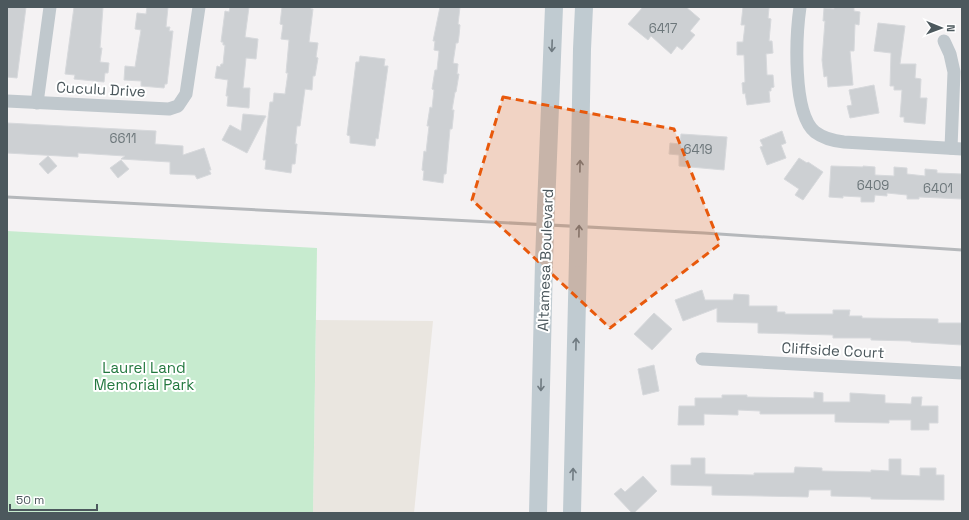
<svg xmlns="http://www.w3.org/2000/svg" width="969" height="520" font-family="'Space Grotesk',sans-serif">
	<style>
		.commercial { fill: #eae6e0 }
		.green { fill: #c7ebcf }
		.building { fill: #cdd0d3; stroke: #d7d9dc }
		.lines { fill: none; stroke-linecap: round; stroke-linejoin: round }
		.minor { stroke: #c0c8cd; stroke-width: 13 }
		.secondary { stroke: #c0cbd1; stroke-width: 18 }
		.rail { stroke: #b5b8bb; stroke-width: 3 }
		.secondary-bridge { stroke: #c0cbd1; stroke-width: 18 }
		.oneway { stroke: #6f7a80 }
		.marked { fill: #e8590c; fill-opacity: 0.2; stroke: #e8590c; stroke-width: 3; stroke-dasharray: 8 5; stroke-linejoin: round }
		.labels { text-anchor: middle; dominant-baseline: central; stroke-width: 4; stroke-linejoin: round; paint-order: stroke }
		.number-label { font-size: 13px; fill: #6c767a }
		.street-label { font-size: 15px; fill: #4c585d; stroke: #fff }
		.park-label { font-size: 15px; fill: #23783f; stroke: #fff }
	</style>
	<rect width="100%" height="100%" fill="#f4f2f3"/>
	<polygon class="commercial" points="316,320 433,321 414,513 313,513"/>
	<polygon class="green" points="7,231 317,248 313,513 7,513"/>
	<g class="building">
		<polygon points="7,7 26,7 17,78 7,77"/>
		<polygon points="74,7 103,7 100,48 102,48 100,62 109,63 108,73 105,73 104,82 74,79 75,75 65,74"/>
		<polygon points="147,7 168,7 166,27 170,27 169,31 173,31 167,84 165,84 164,88 141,86 141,81 124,80 125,66 135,67 141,30 135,29 137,13 146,14"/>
		<polygon points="230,7 249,7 245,37 258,39 256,59 246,58 243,88 250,88 249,108 227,106 228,96 226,96 228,80 215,78 217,66 220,67 221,64 223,64 225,45 223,45 223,42 221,42 225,11 229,12"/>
		<polygon points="282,7 311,7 311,9 313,9 309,42 318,43 316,57 318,58 315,76 313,76 312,90 305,89 300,126 297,126 295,144 297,144 295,164 292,164 291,173 265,169 266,160 263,160 270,102 273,102 274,93 285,94 288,73 286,73 289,40 281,39 283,25 280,24"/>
		<polygon points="440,7 460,7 458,24 460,25 459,36 458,43 456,43 453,63 458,64 457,74 459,74 456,92 455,92 452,110 454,110 452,129 450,129 446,174 444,174 443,183 423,180 424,171 422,170 424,151 426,152 429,126 427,126 430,107 432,108 434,90 432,89 435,70 437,70 439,51 434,50 435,41 433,41"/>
		<polygon points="643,7 686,7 700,19 690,31 695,35 682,50 677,46 671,54 651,36 648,40 628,24"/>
		<polygon points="743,7 769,8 768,18 771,19 769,41 772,41 773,53 766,54 767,75 773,75 774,87 771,88 771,91 769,91 770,102 747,105 745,93 743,94 742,83 745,82 744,55 737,55 737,42 743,42 745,25 741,25"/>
		<polygon points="834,7 854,7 854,11 860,12 859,25 855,24 854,51 850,51 853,85 828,87 827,76 824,77 822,60 825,21 823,21 824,8 834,9"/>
		<polygon points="878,23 905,26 900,64 916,64 915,78 921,79 920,98 927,98 925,124 904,122 904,117 900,117 902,90 894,90 894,86 890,86 891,53 874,51"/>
		<polygon points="360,56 385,59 384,66 388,66 378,139 376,138 375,146 350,143 350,136 347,135 356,62 359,62"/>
		<polygon points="874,85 879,113 850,118 847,106 852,105 849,90"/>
		<polygon points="243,114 266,116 247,153 222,140 230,125 241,131"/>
		<polygon points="7,123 156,131 155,144 183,146 183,155 204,148 211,170 209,170 211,174 197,179 195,175 170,174 170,162 121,159 125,156 78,153 78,157 7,153"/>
		<polygon points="782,131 786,143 781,145 786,158 767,165 760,147 763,146 760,140"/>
		<polygon points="681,134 727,137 724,170 679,166 679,155 669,154 670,143 680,144"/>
		<polygon points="48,156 57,166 48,174 39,164"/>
		<polygon points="799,158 807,163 808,162 823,172 803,200 795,195 799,189 784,179"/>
		<polygon points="121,160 129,169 118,178 110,168"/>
		<polygon points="831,166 863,167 863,166 875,167 875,175 894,176 894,167 907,168 907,174 925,176 925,169 937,170 937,173 962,174 962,199 919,197 919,199 907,199 907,195 887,193 887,196 875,195 874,202 861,202 861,197 843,196 843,198 829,197"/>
		<polygon points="702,290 705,300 733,300 734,294 749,295 749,306 777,306 777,312 785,312 785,314 833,314 833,310 850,310 849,316 862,316 862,318 938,319 938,323 962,323 962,345 911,342 911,341 871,340 871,338 833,338 833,335 758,333 758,323 717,322 717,308 683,321 675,300"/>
		<polygon points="654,313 672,329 652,350 634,334"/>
		<polygon points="654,365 659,391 643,395 638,369"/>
		<polygon points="814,392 823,393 823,402 850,402 850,393 885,395 885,403 911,404 912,397 922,397 921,406 938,406 938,423 929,423 929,430 911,430 911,420 889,420 889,423 835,422 835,414 760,414 760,411 738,410 738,415 704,414 704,425 678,425 679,406 695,406 695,398 722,398 722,395 747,395 747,397 814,398"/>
		<polygon points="691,458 705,458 705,474 754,475 754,473 794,473 795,467 822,468 822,471 871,472 871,470 889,471 889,459 901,459 901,475 920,476 920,468 936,468 936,475 944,475 944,500 871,499 871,497 831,496 831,490 809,490 808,497 712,495 712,486 671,485 671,465 691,465"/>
		<polygon points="643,476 657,491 634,513 632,513 614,494 621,488 625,492"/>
	</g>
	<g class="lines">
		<g class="minor">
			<path d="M800,7C796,35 792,113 815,132C823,138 834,141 844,142L962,149"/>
			<polyline points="944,41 950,54 954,72 951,148"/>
			<polyline points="7,101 169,109 178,106 186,94 199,7"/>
			<polyline points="37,103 50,7"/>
			<polyline points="702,359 962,373"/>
		</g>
		<g class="secondary">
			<polyline points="579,205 582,49 584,7"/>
			<polyline points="546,207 554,7"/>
			<polyline points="538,513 544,262"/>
			<polyline points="572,513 578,258"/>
		</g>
		<polyline class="rail" points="7,197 704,233 962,250"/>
		<g class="secondary-bridge">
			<polyline points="578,258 579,205"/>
			<polyline points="544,262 546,207"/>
		</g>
	</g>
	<defs><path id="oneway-shaft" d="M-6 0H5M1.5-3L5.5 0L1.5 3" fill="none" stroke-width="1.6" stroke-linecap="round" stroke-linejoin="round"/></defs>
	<g class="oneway">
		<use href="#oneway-shaft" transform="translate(552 46) rotate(92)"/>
		<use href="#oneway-shaft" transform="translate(580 166) rotate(-89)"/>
		<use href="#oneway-shaft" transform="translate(579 231) rotate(-89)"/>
		<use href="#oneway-shaft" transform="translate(576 344) rotate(-89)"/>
		<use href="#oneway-shaft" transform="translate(541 385) rotate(91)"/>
		<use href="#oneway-shaft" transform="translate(573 474) rotate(-89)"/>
	</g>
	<path class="marked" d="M503,97L674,129L720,244L610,328L472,200Z"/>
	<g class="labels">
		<g class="number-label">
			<text x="663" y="28">6417</text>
			<text x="123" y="138">6611</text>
			<text x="698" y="149">6419</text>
			<text x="873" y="185">6409</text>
			<text x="938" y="188">6401</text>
		</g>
		<g class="street-label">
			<text transform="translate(101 89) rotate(3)">Cuculu Drive</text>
			<text transform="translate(545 260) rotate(-88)">Altamesa Boulevard</text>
			<text transform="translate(833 350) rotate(3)">Cliffside Court</text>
		</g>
		<g class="park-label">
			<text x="144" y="367">Laurel Land<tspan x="144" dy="17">Memorial Park</tspan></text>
		</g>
	</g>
	<rect width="969" height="520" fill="none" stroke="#4c585d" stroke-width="16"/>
	<g transform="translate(941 28) rotate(91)" stroke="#ffffff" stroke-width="3" paint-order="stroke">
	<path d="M0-3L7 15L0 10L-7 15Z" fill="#4c585d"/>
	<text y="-6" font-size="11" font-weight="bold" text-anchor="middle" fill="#4c585d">N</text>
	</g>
	<path d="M10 504v6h87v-6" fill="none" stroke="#4c585d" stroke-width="2"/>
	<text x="16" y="504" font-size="12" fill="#4c585d" stroke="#ffffff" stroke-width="3" paint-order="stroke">50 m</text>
</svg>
